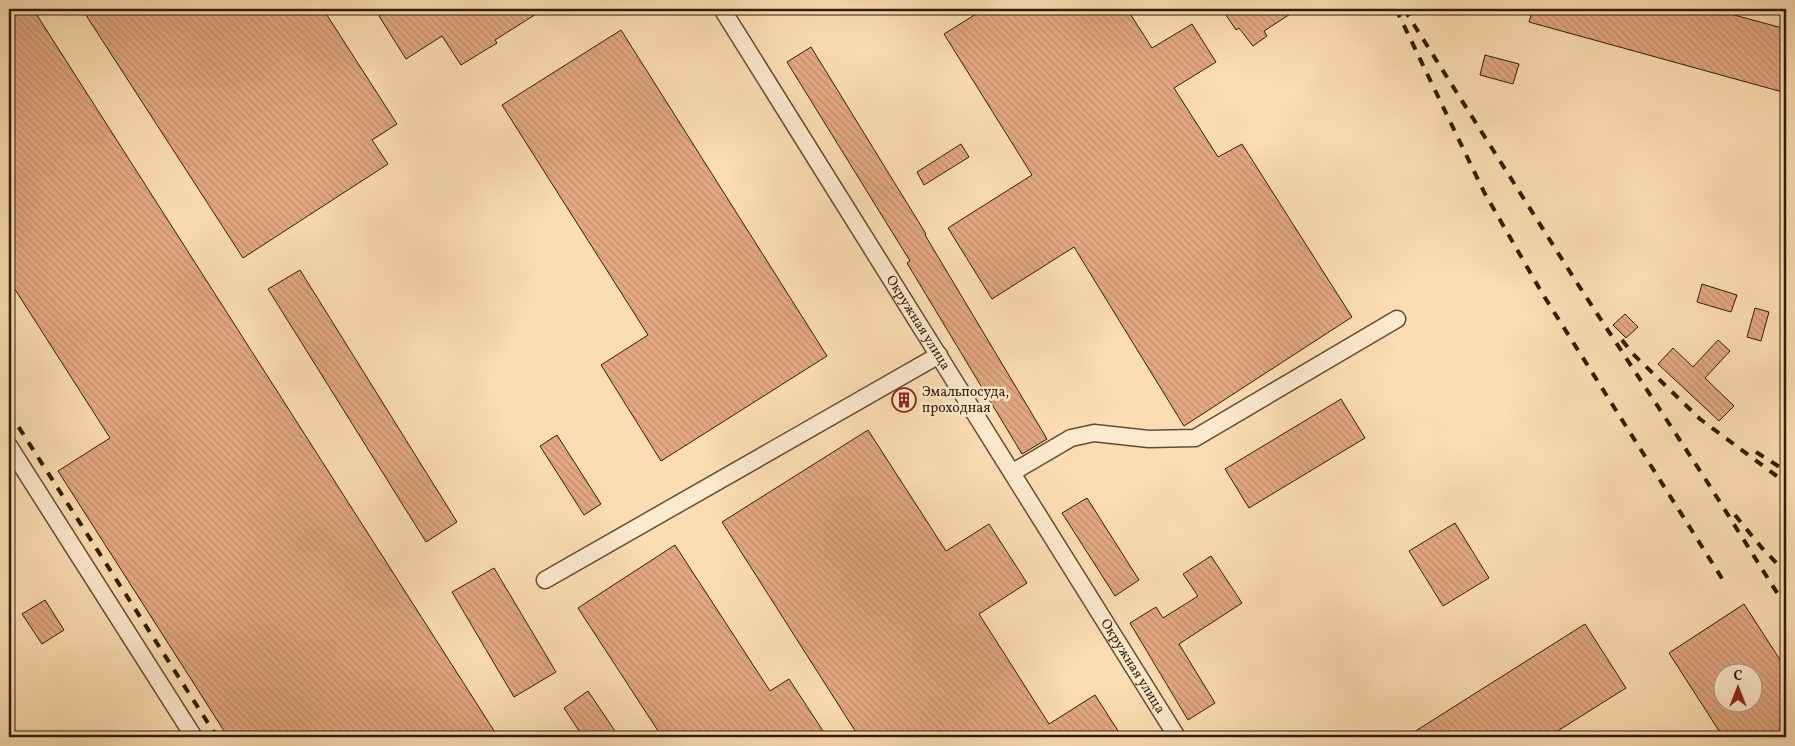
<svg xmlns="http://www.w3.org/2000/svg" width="1795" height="746" font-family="Vollkorn,serif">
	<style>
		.building { fill: url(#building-back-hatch); stroke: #311c03; fill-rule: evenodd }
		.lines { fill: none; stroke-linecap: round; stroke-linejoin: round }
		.minor-casing { stroke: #644c2f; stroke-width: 19 }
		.minor { stroke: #fde9ce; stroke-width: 16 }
		.rail { stroke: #311c03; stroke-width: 4; stroke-dasharray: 9 9; stroke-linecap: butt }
		.labels { text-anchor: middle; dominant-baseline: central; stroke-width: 5; stroke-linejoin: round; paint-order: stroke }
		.street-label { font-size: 14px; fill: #311c03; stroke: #fde9ce }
		.poi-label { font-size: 14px; fill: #311c03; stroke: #fde9ce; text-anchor: start }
	</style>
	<defs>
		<pattern id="building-back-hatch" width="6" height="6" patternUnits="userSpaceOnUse" patternTransform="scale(1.25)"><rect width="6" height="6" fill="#e3a882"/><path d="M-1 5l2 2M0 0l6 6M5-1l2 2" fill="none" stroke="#c3906f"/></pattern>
	</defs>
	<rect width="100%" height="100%" fill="#fcddb3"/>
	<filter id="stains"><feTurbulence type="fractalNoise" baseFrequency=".004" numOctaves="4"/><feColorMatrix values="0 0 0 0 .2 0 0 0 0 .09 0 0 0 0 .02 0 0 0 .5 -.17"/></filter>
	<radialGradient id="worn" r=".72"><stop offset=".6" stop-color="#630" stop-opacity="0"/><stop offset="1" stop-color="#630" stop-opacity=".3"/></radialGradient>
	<g class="building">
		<polygon points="9,9 33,9 498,737 228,737 58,471 110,438 9,280"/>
		<polygon points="82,9 323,9 397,124 372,140 388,164 243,258"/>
		<polygon points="391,9 544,9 495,40 497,43 461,65 442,36 406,59 379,16"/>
		<polygon points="984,9 1127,9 1152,48 1192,24 1216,62 1174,88 1218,157 1242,144 1352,317 1184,426 1074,247 992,299 948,228 1032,175 944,34"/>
		<polygon points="1222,9 1298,9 1264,31 1267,36 1253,46 1239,28 1236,30"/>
		<polygon points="1533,9 1712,9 1786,29 1786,93 1529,22"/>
		<polygon points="621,30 827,356 661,461 601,365 648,335 502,105"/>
		<polygon points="811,47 926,234 925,235 1047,439 1022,454 907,263 910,261 787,62"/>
		<polygon points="1485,55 1519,64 1513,84 1480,75"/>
		<polygon points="961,144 969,157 924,185 917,172"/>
		<polygon points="300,270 457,522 426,542 268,289"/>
		<polygon points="1702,284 1737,295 1731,312 1697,302"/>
		<polygon points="1755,308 1769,312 1761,341 1747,337"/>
		<polygon points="1625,314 1638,327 1626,338 1613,325"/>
		<polygon points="1718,340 1730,351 1705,378 1734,406 1719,421 1658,364 1673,348 1693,367"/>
		<polygon points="1341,399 1365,438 1249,508 1225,469"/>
		<polygon points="868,430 946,551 989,524 1027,583 979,614 1049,724 1095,695 1122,737 859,737 722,522"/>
		<polygon points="557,435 601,504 584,515 540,446"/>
		<polygon points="1087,498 1139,580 1115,596 1062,513"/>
		<polygon points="1455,523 1489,578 1443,606 1409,551"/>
		<polygon points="675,545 770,691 789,679 827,737 662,737 578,608"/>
		<polygon points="1211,556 1242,603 1179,644 1215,703 1188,720 1130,623 1156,607 1163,618 1198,596 1183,574"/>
		<polygon points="494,568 556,672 514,697 452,592"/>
		<polygon points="45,600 64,630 42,644 22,614"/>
		<path d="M1744,604L1786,669V737H1723L1669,653ZM1722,674H1752V704H1722Z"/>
		<polygon points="1585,624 1626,688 1548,737 1406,737"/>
		<polygon points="588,691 619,737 583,737 564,708"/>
	</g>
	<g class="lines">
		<g class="minor-casing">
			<g id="minor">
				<path id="s1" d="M722,9L1177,737"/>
				<polyline points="9,446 194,737"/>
				<polyline points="1013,472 1071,438 1094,433 1149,439 1195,438 1397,319"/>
				<polyline points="545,580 939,355"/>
			</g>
		</g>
		<use href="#minor" class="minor"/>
		<g class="rail">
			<polyline points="1396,9 1484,192 1542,293 1723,580"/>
			<polyline points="1404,9 1577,283 1706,480 1786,607"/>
			<polyline points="1622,340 1633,354 1700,419 1786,483"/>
			<polyline points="9,412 217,737"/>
			<polyline points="1756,452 1786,471"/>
			<polyline points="1735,515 1762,548 1786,573"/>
		</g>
	</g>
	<defs>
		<g id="building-ring" transform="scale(1.25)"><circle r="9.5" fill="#fde9ce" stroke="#8f2418" stroke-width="1.5"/><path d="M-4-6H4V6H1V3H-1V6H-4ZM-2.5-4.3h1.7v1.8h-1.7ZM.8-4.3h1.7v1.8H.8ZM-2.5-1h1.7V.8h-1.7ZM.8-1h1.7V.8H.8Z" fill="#8f2418"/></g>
	</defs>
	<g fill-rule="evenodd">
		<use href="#building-ring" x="904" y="400"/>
	</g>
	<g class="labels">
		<g class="street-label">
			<text stroke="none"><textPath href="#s1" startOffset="370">Окружная улица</textPath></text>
			<text stroke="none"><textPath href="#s1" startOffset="775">Окружная улица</textPath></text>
		</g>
		<g class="poi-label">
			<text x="922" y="392">Эмальпосуда,<tspan x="922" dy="16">проходная</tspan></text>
		</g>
	</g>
	<rect width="1795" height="746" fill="none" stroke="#fcddb3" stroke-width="30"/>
	<rect x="10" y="10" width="1775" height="726" fill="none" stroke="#311c03" stroke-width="2.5"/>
	<rect x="15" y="15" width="1765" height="716" fill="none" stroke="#311c03"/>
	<g transform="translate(1738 688)"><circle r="24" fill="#fde9ce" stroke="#ab977d"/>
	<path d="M0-4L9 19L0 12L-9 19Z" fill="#8f2418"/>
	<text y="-8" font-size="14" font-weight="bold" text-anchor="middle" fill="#311c03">С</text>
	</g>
	<rect width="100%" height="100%" filter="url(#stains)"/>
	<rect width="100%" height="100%" fill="url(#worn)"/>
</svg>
